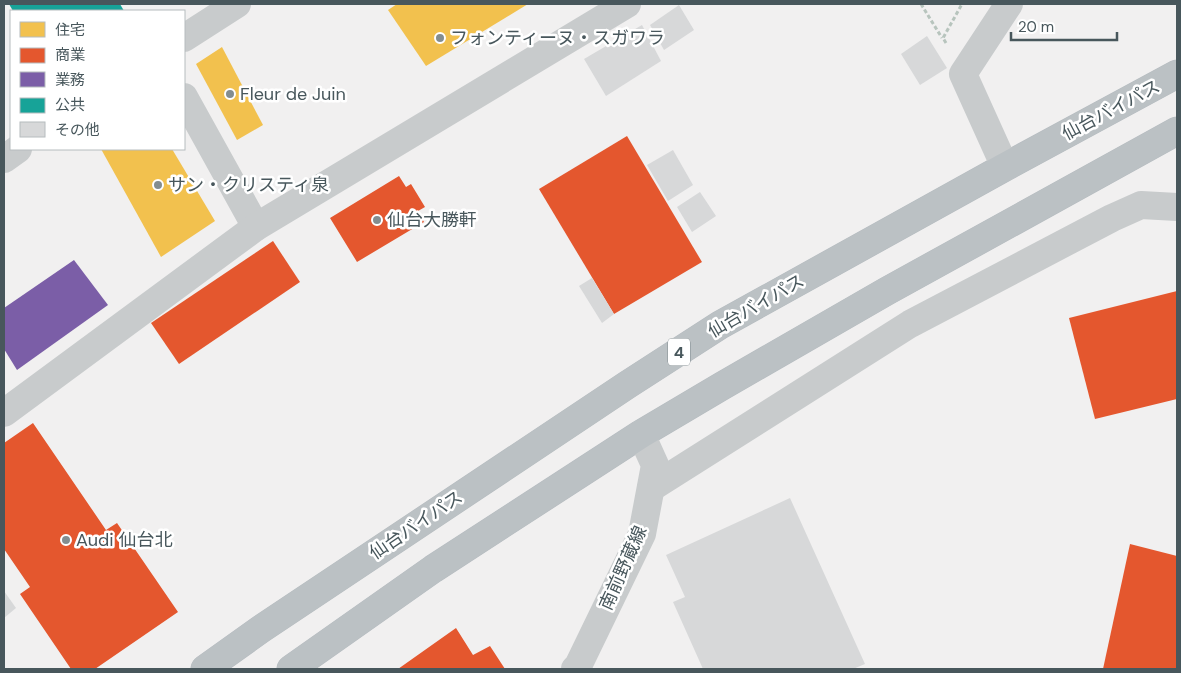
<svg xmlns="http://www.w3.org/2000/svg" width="1181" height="673" font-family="'DM Sans','Noto Sans JP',sans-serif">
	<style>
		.homes { fill: #f2c14e }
		.shops { fill: #e4572e }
		.offices { fill: #7b5ea7 }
		.public { fill: #17a398 }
		.building { fill: #d7d8d9 }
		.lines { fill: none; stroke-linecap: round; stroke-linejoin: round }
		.highway-casing { stroke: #b6bcc0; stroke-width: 29 }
		.path { stroke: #b7c4bd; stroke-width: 3; stroke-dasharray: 4 2.5; stroke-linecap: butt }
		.minor { stroke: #c8cbcc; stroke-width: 28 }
		.highway { stroke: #bbc1c4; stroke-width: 28 }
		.poi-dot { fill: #838d90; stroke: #fff; stroke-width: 2 }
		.labels { text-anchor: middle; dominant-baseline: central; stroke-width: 5; stroke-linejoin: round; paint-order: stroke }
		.shield { fill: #fff; stroke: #7f898d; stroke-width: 1 }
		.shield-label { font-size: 16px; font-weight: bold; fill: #48575c }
		.poi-label { font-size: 18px; fill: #48575c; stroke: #fff; text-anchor: start }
		.street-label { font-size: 18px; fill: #48575c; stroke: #fff }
	</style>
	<rect width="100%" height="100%" fill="#f1f0f0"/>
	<g class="homes">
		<polygon points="397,4 528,4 426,66 388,10"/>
		<polygon points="222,47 263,125 237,140 196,64"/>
		<polygon points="101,149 172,149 215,221 161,257"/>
	</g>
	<g class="shops">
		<polygon points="627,136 702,262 614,314 539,189"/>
		<polygon points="399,176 406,187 411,184 425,207 418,211 424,222 357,262 330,218"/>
		<polygon points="273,241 300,282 179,364 151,323"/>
		<polygon points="1177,291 1177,399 1095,419 1069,318"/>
		<polygon points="33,423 106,530 117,523 178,612 95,669 71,669 20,594 30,587 4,549 4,443"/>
		<polygon points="1130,544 1177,556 1177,669 1103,669"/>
		<polygon points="456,628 473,655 490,646 505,669 398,669"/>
	</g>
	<polygon class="offices" points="74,260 108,305 17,370 4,349 4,308"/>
	<polygon class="public" points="9,4 120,4 124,11 13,11"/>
	<g class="building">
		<polygon points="679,5 694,30 664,50 650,25"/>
		<polygon points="642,25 661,61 606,96 584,59"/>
		<polygon points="927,36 947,68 920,85 901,54"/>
		<polygon points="673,150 693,185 668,201 647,165"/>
		<polygon points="700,192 716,216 692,232 677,207"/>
		<polygon points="592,278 614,314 602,323 579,286"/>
		<polygon points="790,498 865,664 853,669 703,669 673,602 685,597 666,555"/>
		<polygon points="4,591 16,608 4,618"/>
	</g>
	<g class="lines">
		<g class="highway-casing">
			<g id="highway">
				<polyline points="205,669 261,629 627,385 720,325 1005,167 1177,74"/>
				<polyline points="291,669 433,569 641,434 722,386 887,291 1177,131"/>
			</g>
		</g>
		<g class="path">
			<polyline points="921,4 942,38"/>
			<polyline points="946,43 943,38 962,4"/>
		</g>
		<g class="minor">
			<polyline points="184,38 237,4"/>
			<polyline points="184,97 256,227"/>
			<polyline points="4,159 18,149"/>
			<polyline points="1005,167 963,74 1009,4"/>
			<polyline points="4,413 256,227 627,4"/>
			<polyline points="651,488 910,324 1112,218 1141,205 1177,207"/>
			<polyline points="575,669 578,666 642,534 655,465 641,434"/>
		</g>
		<use href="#highway" class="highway"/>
	</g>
	<g class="poi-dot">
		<circle cx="440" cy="38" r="5"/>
		<circle cx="230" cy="94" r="5"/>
		<circle cx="158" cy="185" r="5"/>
		<circle cx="377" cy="220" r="5"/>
		<circle cx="66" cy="540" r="5"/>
	</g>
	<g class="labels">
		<rect class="shield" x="668" y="338.5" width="22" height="27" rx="4"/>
		<g class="shield-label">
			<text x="679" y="352">4</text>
		</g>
		<g class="poi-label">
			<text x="450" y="38">フォンティーヌ・スガワラ</text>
			<text x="240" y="94">Fleur de Juin</text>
			<text x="168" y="185">サン・クリスティ泉</text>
			<text x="387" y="220">仙台大勝軒</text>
			<text x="76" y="540">Audi 仙台北</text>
		</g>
		<g class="street-label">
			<text transform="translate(1111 110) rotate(-28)">仙台バイパス</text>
			<text transform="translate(756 306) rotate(-30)">仙台バイパス</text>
			<text transform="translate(416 525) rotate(-34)">仙台バイパス</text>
			<text transform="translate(623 568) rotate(-66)">南前野蔵線</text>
		</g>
	</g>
	<rect width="1181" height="673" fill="none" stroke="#48575c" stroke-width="10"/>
	<rect x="10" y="10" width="175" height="140" fill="#ffffff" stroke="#b6bcbe"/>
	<rect x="20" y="22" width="25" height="15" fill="#f2c14e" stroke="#b6bcbe"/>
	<text x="55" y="35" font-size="15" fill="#48575c">住宅</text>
	<rect x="20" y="48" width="25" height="15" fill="#e4572e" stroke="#b6bcbe"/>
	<text x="55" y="60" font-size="15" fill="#48575c">商業</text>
	<rect x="20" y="72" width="25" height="15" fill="#7b5ea7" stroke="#b6bcbe"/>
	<text x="55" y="85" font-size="15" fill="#48575c">業務</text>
	<rect x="20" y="98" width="25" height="15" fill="#17a398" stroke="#b6bcbe"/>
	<text x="55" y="110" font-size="15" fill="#48575c">公共</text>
	<rect x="20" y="122" width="25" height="15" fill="#d7d8d9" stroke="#b6bcbe"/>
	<text x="55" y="135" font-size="15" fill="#48575c">その他</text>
	<path d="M1011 32v8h106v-8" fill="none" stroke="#48575c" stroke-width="2.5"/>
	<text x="1018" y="32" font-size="15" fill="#48575c" stroke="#ffffff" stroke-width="4" paint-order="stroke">20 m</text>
</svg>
